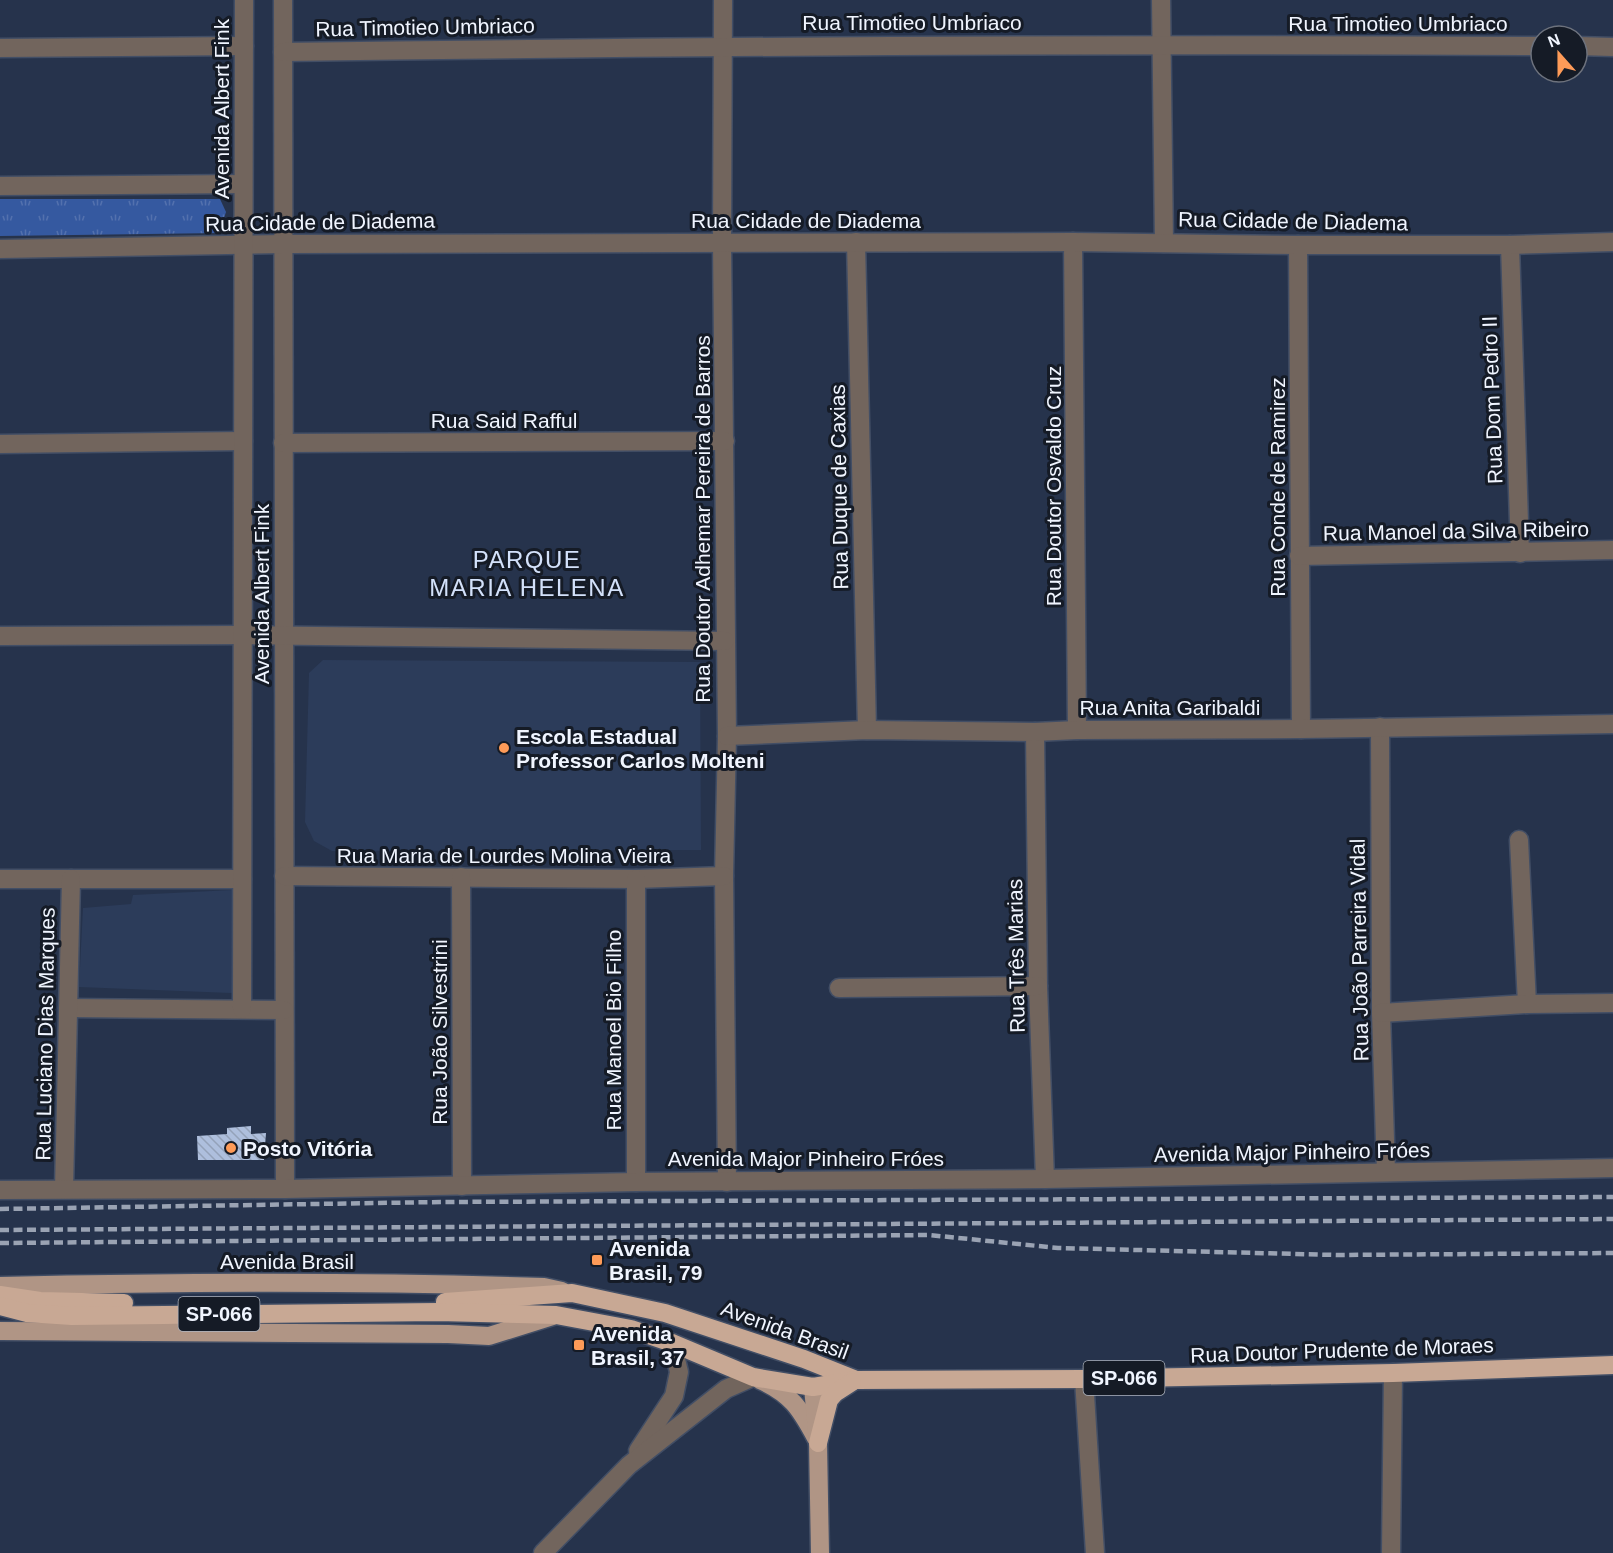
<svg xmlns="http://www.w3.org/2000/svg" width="1613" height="1553" font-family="Helvetica,sans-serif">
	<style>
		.built { fill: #2c3c5a }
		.park { fill: url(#park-tufts) }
		.building { fill: url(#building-back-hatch) }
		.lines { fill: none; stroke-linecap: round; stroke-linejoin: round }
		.minor-casing { stroke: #424e65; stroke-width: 21 }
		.major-casing { stroke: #424e65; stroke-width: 21 }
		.highway-casing { stroke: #424e65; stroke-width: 21 }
		.minor { stroke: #72655d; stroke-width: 18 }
		.major { stroke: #b09585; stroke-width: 18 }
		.highway { stroke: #c8a894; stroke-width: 18 }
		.rail { stroke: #9aa3b3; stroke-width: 4.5; stroke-dasharray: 9 4.5; stroke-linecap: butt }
		.poi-dot { fill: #fe9b58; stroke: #151b26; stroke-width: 2 }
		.labels { text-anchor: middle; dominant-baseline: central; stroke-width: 6; stroke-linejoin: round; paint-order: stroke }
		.shield { fill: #151b26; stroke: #aeb4be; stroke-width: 1.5 }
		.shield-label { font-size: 20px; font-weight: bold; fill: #f0f5ff }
		.street-label { font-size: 21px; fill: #f0f5ff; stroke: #151b26 }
		.poi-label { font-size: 21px; font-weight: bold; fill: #f0f5ff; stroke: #151b26; text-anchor: start }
		.quarter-label { font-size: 24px; letter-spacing: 1.5px; fill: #d3e1fa; stroke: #151b26 }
	</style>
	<defs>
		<pattern id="park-tufts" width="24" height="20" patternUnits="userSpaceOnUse" patternTransform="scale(1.5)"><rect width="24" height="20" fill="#3559a0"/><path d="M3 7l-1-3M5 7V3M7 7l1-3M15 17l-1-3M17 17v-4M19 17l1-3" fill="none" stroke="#5371ae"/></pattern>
		<pattern id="building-back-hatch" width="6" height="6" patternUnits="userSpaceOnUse" patternTransform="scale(1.5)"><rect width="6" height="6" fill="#aebfdd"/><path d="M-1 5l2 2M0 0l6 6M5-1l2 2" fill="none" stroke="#94a2b9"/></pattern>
	</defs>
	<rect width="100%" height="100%" fill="#26334c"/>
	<g class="built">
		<polygon points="323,660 700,662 701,850 332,851 314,841 305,822 309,673"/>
		<polygon points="232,890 236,991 231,993 79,987 83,908 131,904 133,895"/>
	</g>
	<polygon class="park" points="0,199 220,199 226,212 219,233 0,236"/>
	<polygon class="building" points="251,1126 251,1134 266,1133 264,1160 198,1160 197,1136 227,1134 227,1128"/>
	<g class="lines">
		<g class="minor-casing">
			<g id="minor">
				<polyline points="283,0 285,1189"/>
				<polyline points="723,0 722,243 727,736 724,876 727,1182"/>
				<polyline points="1161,0 1164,243"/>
				<polyline points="1577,46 1613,47"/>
				<polyline points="0,48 244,46"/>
				<path d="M283,52C702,46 1121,44 1541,46"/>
				<polyline points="0,186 243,184"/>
				<polyline points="856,242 867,730"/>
				<polyline points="1073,242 1077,730"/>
				<polyline points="1298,245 1301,729"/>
				<polyline points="1510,245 1520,553"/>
				<polyline points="0,249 283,244 1073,242 1298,245 1510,245 1613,242"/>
				<polyline points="283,443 725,441"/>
				<polyline points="0,444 243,441"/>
				<polyline points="1299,556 1613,550"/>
				<polyline points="0,636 242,635 725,641"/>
				<polyline points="1380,727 1381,1013 1386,1172"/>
				<polyline points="1035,732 1038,986 1045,1179"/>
				<polyline points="727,736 867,730 1035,732 1077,730 1301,729 1613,724"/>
				<polyline points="1519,840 1527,1004"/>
				<polyline points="284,876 636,879 724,876"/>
				<polyline points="461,877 462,1186"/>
				<polyline points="0,879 242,879"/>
				<polyline points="839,988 1038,986"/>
				<polyline points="68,1008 284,1010"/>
				<polyline points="242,1009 244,0"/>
				<polyline points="1381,1013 1527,1004 1613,1003"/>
				<polyline points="636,1182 636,879"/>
				<polyline points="64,1189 71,879"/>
				<polyline points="0,1190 285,1189 636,1182 1045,1179 1613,1168"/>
				<polyline points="1084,1379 1095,1553"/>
				<polyline points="638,1451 674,1396 679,1372 672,1343"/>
				<polyline points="543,1553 629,1465 726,1389 753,1377"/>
				<polyline points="1391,1553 1393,1373"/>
			</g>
		</g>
		<g class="major-casing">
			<g id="major">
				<path d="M0,1286C181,1282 363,1281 544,1287L562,1291"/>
				<polyline points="0,1331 448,1334 489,1336 553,1316"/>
				<path d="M760,1380C791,1394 800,1408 816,1438"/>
				<polyline points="813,1387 818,1443 820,1553"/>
			</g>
		</g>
		<g class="highway-casing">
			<g id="highway">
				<polyline points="0,1295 40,1301 124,1303"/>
				<polyline points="445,1302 572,1293 665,1313 804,1359 854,1379"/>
				<polyline points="0,1306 27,1313 72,1316 438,1312 556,1315 631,1329 672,1343 753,1377 813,1387 856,1380 1084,1379 1393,1373 1613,1365"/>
				<polyline points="818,1443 829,1400 835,1393 852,1382"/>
			</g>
		</g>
		<use href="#minor" class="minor"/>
		<use href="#major" class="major"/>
		<use href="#highway" class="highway"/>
		<g class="rail">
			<polyline points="0,1209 441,1202 1613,1197"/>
			<polyline points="0,1230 1613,1219"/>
			<polyline points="0,1243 929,1235 1058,1248 1337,1255 1613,1253"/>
		</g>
	</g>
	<g class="poi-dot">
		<circle cx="504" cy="748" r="6"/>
		<circle cx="231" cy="1148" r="6"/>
		<rect x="591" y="1254" width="12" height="12" rx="3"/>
		<rect x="573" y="1339" width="12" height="12" rx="3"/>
	</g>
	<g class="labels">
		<g class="shield">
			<rect x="178.5" y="1297" width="81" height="34" rx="4.5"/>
			<rect x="1083.5" y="1361" width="81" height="34" rx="4.5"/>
		</g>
		<g class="shield-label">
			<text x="219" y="1314">SP-066</text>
			<text x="1124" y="1378">SP-066</text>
		</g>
		<g class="street-label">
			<text x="912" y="22">Rua Timotieo Umbriaco</text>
			<text x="1398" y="23">Rua Timotieo Umbriaco</text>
			<text transform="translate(425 27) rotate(-1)">Rua Timotieo Umbriaco</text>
			<text transform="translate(221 109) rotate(-90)">Avenida Albert Fink</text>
			<text x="806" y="220">Rua Cidade de Diadema</text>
			<text transform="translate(1293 221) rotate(1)">Rua Cidade de Diadema</text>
			<text transform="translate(320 222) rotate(-1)">Rua Cidade de Diadema</text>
			<text transform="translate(1492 400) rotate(-92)">Rua Dom Pedro II</text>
			<text x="504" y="420">Rua Said Rafful</text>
			<text transform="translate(1053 486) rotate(-90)">Rua Doutor Osvaldo Cruz</text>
			<text transform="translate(839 487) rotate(-91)">Rua Duque de Caxias</text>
			<text transform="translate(1277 487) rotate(-90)">Rua Conde de Ramirez</text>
			<text transform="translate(702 519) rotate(-90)">Rua Doutor Adhemar Pereira de Barros</text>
			<text transform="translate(1456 531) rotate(-1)">Rua Manoel da Silva Ribeiro</text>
			<text transform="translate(261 594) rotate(-90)">Avenida Albert Fink</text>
			<text x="1170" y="707">Rua Anita Garibaldi</text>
			<text x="504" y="855">Rua Maria de Lourdes Molina Vieira</text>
			<text transform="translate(1359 950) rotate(-91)">Rua João Parreira Vidal</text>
			<text transform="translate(1016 956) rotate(-91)">Rua Três Marias</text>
			<text transform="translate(613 1030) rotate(-90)">Rua Manoel Bio Filho</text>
			<text transform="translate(439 1032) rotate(-90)">Rua João Silvestrini</text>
			<text transform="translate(45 1034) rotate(-89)">Rua Luciano Dias Marques</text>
			<text transform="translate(1292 1152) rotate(-1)">Avenida Major Pinheiro Fróes</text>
			<text x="806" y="1158">Avenida Major Pinheiro Fróes</text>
			<text x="287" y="1261">Avenida Brasil</text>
			<text transform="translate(785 1330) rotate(20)">Avenida Brasil</text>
			<text transform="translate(1342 1350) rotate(-2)">Rua Doutor Prudente de Moraes</text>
		</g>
		<g class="poi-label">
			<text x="516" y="736">Escola Estadual<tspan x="516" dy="24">Professor Carlos Molteni</tspan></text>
			<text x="243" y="1148">Posto Vitória</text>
			<text x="609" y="1248">Avenida<tspan x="609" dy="24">Brasil, 79</tspan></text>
			<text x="591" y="1333">Avenida<tspan x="591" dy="24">Brasil, 37</tspan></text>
		</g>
		<g class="quarter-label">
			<text x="527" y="559">PARQUE<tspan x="527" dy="28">MARIA HELENA</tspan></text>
		</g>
	</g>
	<g transform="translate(1559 54) rotate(339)"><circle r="28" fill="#151b26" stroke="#6d727d" stroke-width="1.5"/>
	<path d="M0-4.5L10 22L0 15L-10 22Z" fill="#fe9b58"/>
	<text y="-9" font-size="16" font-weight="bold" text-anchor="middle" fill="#f0f5ff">N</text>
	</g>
</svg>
